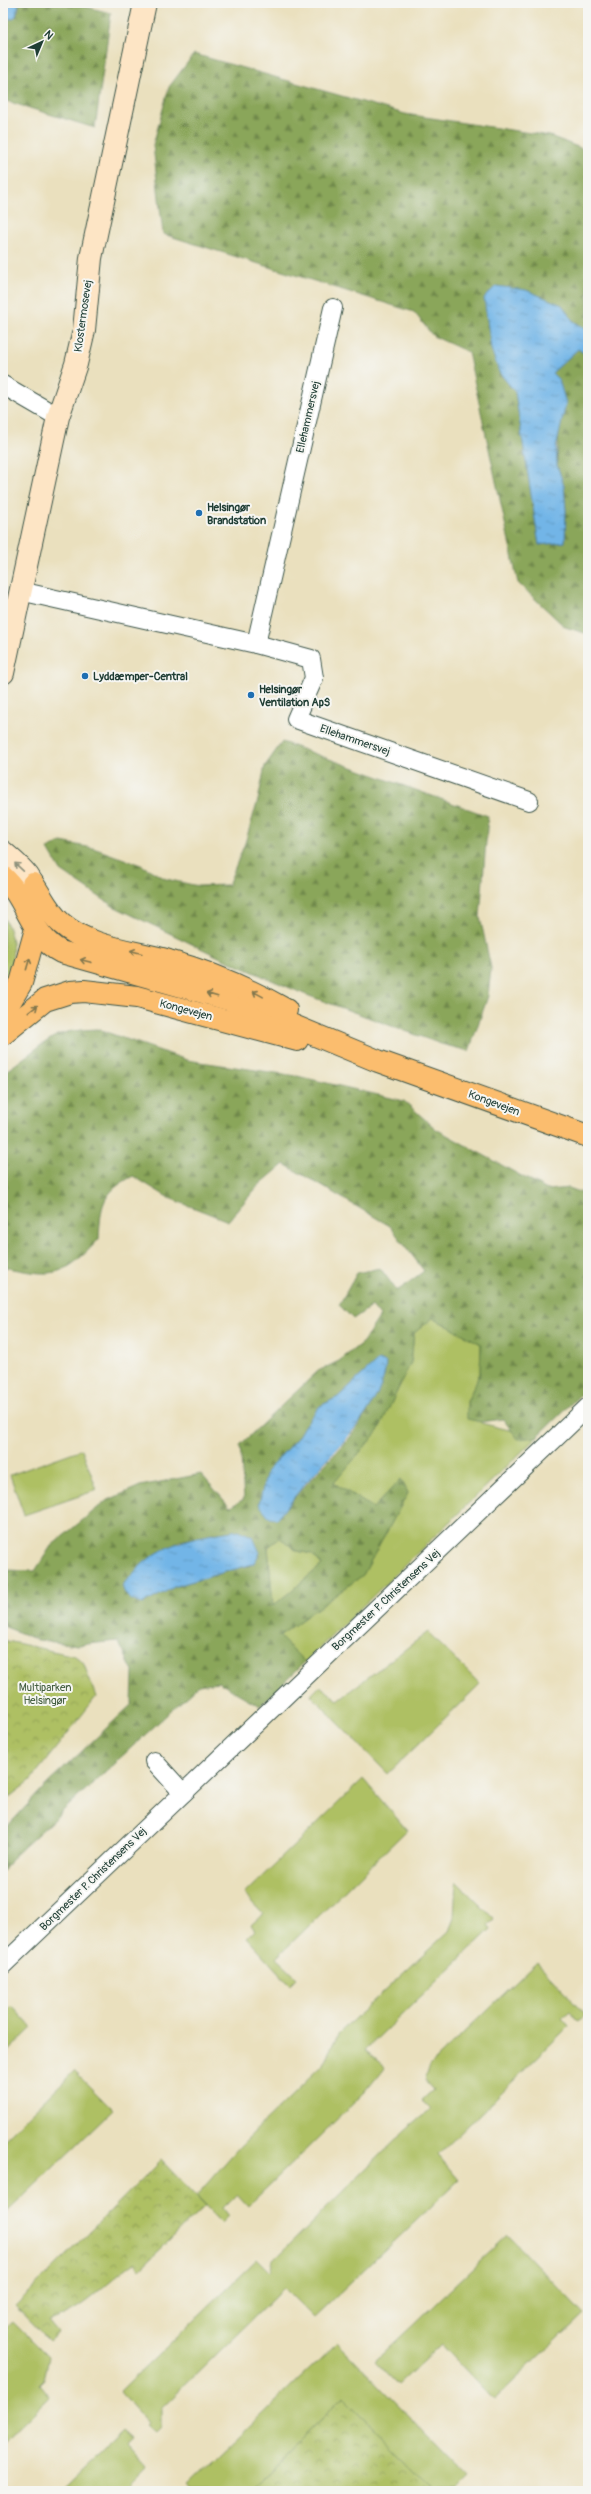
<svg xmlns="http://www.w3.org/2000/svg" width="591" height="2494" font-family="Pangolin,sans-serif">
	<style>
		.green { fill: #aec064; stroke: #667e4c }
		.forest { fill: url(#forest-firs); stroke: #547247; fill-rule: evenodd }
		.park { fill: url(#park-crowns); stroke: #667e4c }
		.water { fill: url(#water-ripples); stroke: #48798e }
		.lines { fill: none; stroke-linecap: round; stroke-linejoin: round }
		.minor-casing { stroke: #3d5549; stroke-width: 20 }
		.secondary-casing { stroke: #3d5549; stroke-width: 24 }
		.primary-casing { stroke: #3d5549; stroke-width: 24 }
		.minor { stroke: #fff; stroke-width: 18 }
		.secondary { stroke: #fde5c5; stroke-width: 22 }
		.primary { stroke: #fbbd6e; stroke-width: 22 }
		.oneway { stroke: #8e917c }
		.oneway2 { stroke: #82774e }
		.poi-dot { fill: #1f6fb2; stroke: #f6f6f2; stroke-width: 1.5 }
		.labels { text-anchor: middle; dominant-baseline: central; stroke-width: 4; stroke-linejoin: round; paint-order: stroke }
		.street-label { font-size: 11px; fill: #1f3d34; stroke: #f6f6f2 }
		.poi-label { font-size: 11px; font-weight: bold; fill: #1f3d34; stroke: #f6f6f2; text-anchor: start }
		.park-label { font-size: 11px; fill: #435e40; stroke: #f6f6f2 }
	</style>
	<defs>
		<pattern id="forest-firs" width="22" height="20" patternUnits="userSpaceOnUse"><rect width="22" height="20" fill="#8aa65a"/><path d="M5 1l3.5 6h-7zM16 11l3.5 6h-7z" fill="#70884b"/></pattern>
		<pattern id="park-crowns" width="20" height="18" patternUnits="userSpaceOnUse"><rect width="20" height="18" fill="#aec064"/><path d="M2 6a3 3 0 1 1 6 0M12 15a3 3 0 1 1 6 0" fill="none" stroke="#8d9d53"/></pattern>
		<pattern id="water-ripples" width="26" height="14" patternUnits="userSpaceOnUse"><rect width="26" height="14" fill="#72b5e7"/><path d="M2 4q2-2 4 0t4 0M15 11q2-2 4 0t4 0" fill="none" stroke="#5d94bc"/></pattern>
	</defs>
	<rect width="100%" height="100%" fill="#f6f6f2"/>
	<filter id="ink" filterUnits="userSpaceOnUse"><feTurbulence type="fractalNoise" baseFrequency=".025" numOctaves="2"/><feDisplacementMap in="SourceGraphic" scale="8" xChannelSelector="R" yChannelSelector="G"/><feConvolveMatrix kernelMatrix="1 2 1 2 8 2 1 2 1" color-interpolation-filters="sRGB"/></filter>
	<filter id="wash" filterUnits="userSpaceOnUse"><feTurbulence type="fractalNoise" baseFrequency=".012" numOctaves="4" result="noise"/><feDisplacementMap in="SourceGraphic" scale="16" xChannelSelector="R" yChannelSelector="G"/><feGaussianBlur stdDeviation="0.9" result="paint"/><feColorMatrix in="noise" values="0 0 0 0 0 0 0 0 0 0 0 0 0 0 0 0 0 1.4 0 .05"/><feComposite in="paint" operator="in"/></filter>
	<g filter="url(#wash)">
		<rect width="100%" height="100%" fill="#eae0be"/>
		<g class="green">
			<path d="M3,916C16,938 16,967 3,989Z"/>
			<polygon points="433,1318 481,1344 480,1373 467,1402 481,1423 537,1437 305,1662 279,1636 363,1575 408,1493 401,1479 373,1508 333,1483 378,1431 411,1362 414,1333"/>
			<polygon points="82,1449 97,1490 24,1515 10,1475"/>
			<polygon points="280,1538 297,1551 312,1554 322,1565 273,1606 268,1547"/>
			<polygon points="428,1632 480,1684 388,1774 311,1695 320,1686 338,1700"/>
			<polygon points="363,1779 407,1830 276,1958 297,1978 290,1985 247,1938 255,1930 251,1925 263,1914 244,1894"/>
			<polygon points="456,1881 494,1919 488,1925 491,1929 365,2050 385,2067 365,2092 248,2206 237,2194 223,2208 229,2216 222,2223 196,2196 241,2145 322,2066 338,2034 449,1931 454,1918"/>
			<polygon points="537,1962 586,2015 579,2021 570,2011 562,2018 569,2026 438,2155 459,2180 314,2318 284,2288 161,2409 161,2427 155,2433 146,2425 148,2423 120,2392 257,2259 270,2272 273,2260 405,2130 431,2109 422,2100 433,2090 425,2081 430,2065"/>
			<polygon points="12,2006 32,2028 3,2056 3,2015"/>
			<polygon points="74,2071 113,2110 3,2216 3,2141"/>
			<polygon points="508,2235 584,2314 494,2400 441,2344 398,2385 375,2361"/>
			<polygon points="13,2321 49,2357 44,2379 39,2384 50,2397 3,2443 3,2330"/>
			<polygon points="337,2343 470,2479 458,2491 430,2491 432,2488 343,2397 248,2491 192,2491 188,2486"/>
			<polygon points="123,2431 132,2439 127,2445 147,2467 123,2491 61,2491"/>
		</g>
		<g class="forest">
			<polygon points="19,3 70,3 111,13 95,128 3,100 3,18 7,19 19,10"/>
			<polygon points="194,54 405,114 550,136 588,151 588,330 573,322 562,305 499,372 515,392 539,545 565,542 566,510 564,486 557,465 559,426 552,373 578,349 588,356 588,634 565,627 518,583 468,352 433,336 414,312 163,234 153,145 169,87"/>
			<polygon points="282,742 488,816 480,917 491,968 488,996 469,1051 441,1044 304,994 223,959 113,906 61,871 48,849 61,842 93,848 141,865 166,879 198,886 228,885 245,843 258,800 265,766"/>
			<path d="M97,1029L187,1060L297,1076L404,1101L436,1129L547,1190L569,1188L588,1195V1387L537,1437L518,1439L503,1419L481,1422L467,1419V1402L480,1373L481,1344L433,1318L414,1333L411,1362L378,1431L334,1483L373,1508L401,1479L408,1493L363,1575L279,1636L305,1662L260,1706L218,1682L199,1685L12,1858L3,1872V1831L44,1787L132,1704L133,1671L118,1641L78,1645L38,1640L3,1626V1570L35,1571L51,1546L106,1501L140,1486L201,1474L230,1507L244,1499L240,1445L318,1371L339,1361L363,1342L380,1316L372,1306L353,1319L339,1305L357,1273L380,1268L397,1291L424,1271L390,1226L284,1164L258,1186L228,1221L169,1198L133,1176C101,1193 101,1205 99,1239C62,1279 54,1277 3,1267V1073C20,1062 35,1048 52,1038C65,1030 83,1030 97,1029ZM364,1373L385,1374C375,1397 363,1422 347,1441C323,1467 299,1491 277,1518L276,1461L297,1438L304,1426L320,1406L338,1397ZM219,1533L253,1564L176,1586L143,1604L122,1585L179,1541ZM280,1538L297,1551L312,1554L322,1565L273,1606L268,1547Z"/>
		</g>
		<g class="park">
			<polygon points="3,1640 75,1656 83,1662 96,1697 30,1781 3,1802"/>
			<path d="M161,2160L205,2206L140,2269L134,2263C100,2285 89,2308 48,2321L58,2333L49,2341L15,2306Z"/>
			<polygon points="343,2397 433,2488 430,2491 248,2491"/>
		</g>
		<g class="water">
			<polygon points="3,3 19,3 16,16 12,19 3,18"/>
			<polygon points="496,286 526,290 562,305 573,321 588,330 588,356 578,349 552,373 559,380 566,403 556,448 557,465 564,486 566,510 565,542 539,545 515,392 499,372 491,349 484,298"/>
			<path d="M378,1360L386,1363C383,1406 341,1443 314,1474C301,1488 289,1503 277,1519L270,1518L259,1504L267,1471L297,1438L304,1426L320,1406L338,1397Z"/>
			<path d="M239,1530L253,1537L260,1553L253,1564L176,1586L143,1604C131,1601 125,1598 122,1585C130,1578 137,1568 146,1561C173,1539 206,1535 239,1530Z"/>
		</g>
	</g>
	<g filter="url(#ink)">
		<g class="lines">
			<g class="minor-casing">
				<g id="minor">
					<polyline points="3,385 58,417"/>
					<polyline points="20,591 256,644 333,308"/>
					<polyline points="256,644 311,659 314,678 296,719 529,801"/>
					<polyline points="154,1761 183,1793"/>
					<polyline points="3,1965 588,1407"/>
				</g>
			</g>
			<g class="secondary-casing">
				<g id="secondary">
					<polyline points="3,673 58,417 76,364 84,330 91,258 145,3"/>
					<path d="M3,852C19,866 37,879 37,902"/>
				</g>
			</g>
			<g class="primary-casing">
				<g id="primary">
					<path d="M3,877C28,900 31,937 61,952L231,1000L378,1061L588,1136"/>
					<path d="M33,884C42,897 49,913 61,923C89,948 135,951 169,961C210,972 249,989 286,1010"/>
					<polyline points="3,1013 21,983 36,929"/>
					<polyline points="3,1034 45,1000 70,992 84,991 137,997 297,1040"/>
				</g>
			</g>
			<use href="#minor" class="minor"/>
			<use href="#secondary" class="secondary"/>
			<use href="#primary" class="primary"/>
		</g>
		<defs><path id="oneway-shaft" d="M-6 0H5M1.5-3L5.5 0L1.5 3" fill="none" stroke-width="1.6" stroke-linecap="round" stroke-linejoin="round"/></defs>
		<use class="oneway" href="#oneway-shaft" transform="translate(19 867) rotate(-137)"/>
		<g class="oneway2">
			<use href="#oneway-shaft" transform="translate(136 952) rotate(-165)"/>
			<use href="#oneway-shaft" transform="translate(86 961) rotate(-166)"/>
			<use href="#oneway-shaft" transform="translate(28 964) rotate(-74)"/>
			<use href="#oneway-shaft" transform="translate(258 994) rotate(-151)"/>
			<use href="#oneway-shaft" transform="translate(212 995) rotate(-164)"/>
			<use href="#oneway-shaft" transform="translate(33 1009) rotate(-38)"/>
		</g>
	</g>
	<g class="poi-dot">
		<circle cx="199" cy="513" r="4"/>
		<circle cx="85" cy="676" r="4"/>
		<circle cx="251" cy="695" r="4"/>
	</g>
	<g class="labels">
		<g class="street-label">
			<text transform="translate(83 316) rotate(-82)">Klostermosevej</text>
			<text transform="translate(308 417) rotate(-77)">Ellehammersvej</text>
			<text transform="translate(355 740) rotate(19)">Ellehammersvej</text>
			<text transform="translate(186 1010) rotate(15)">Kongevejen</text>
			<text transform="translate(494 1103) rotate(20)">Kongevejen</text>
			<text transform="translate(386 1600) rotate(-43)">Borgmester P. Christensens Vej</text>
			<text transform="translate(93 1879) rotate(-44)">Borgmester P. Christensens Vej</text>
		</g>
		<g class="poi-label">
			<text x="207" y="507">Helsingør<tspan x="207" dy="13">Brandstation</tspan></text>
			<text x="93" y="676">Lyddæmper-Central</text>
			<text x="259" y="689">Helsingør<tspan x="259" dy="13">Ventilation ApS</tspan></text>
		</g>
		<g class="park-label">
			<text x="45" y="1687">Multiparken<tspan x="45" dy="13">Helsingør</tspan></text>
		</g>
	</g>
	<rect width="591" height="2494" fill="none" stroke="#f6f6f2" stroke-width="16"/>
	<g transform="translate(42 42) rotate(44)" stroke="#f6f6f2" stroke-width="3" paint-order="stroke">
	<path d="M0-3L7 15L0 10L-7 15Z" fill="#1f3d34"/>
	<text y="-6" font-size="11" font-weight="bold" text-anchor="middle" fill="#1f3d34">N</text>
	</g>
</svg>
